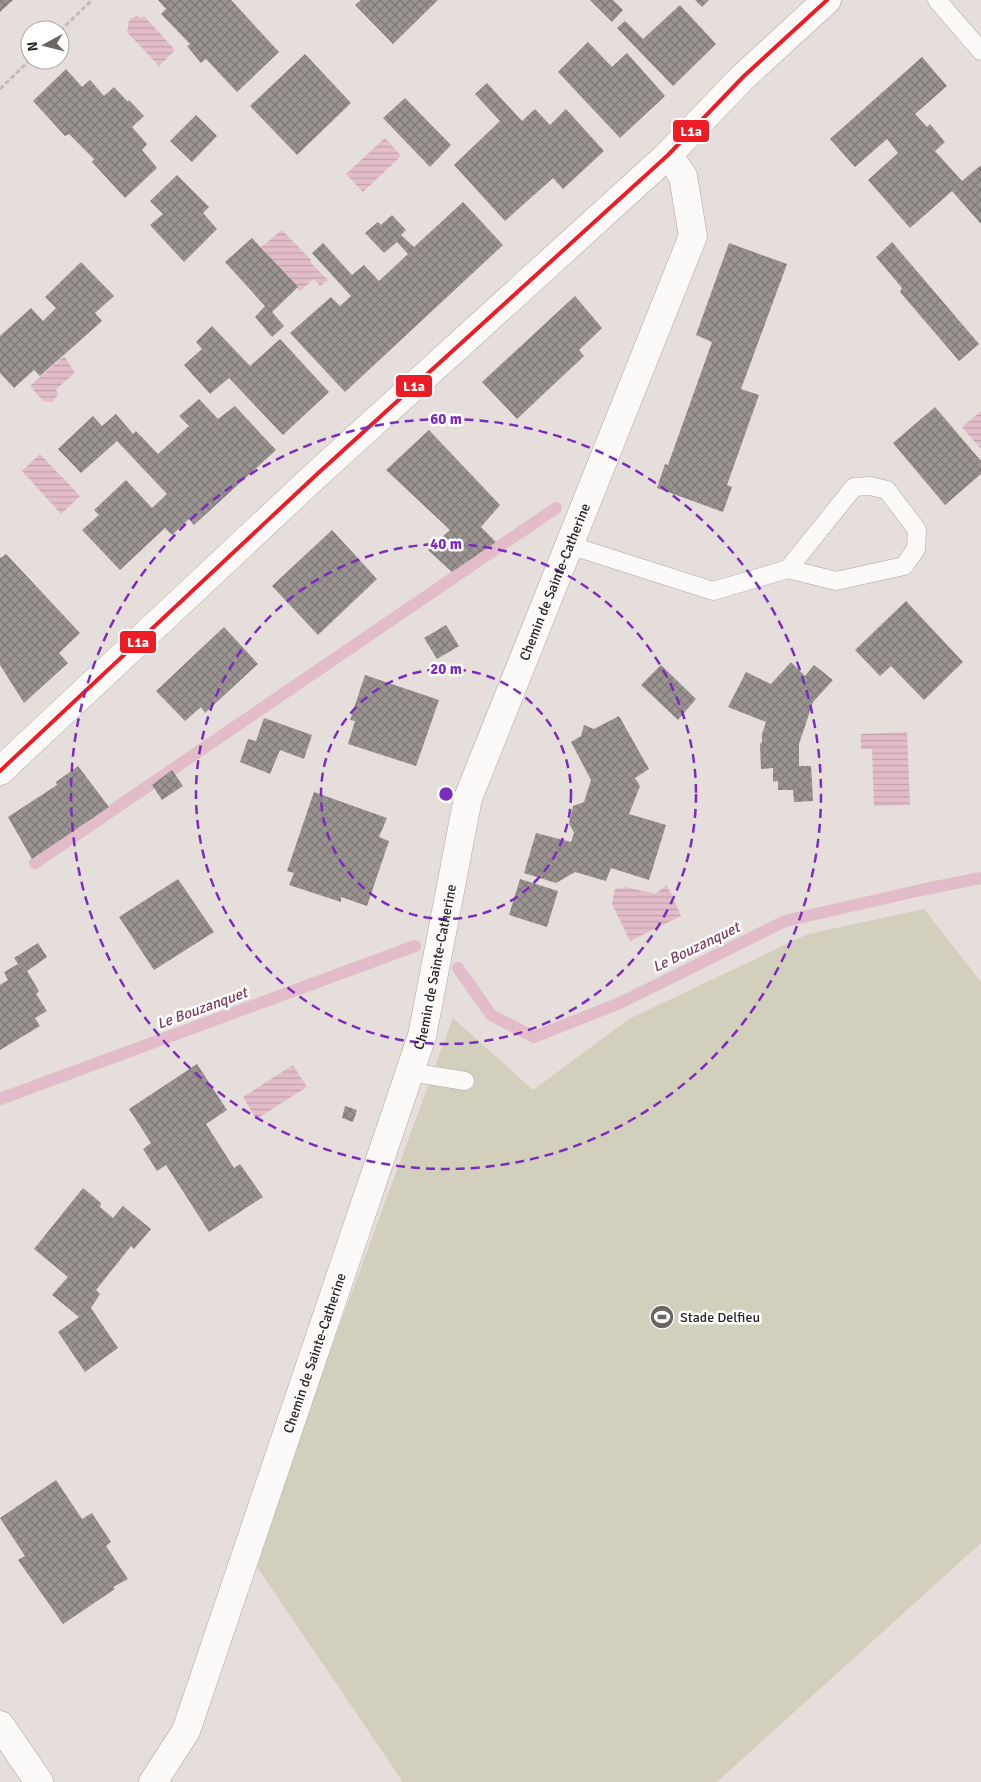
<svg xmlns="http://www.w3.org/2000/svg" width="981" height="1782" font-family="Signika,sans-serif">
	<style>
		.pitch { fill: #d2d0bc }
		.water { fill: url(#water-rules) }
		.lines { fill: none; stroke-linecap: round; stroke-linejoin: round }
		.stream { stroke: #e2bcc9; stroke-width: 12 }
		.building { fill: url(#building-cross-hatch) }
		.service-casing { stroke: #aca7a4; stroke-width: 19 }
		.minor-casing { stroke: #aca7a4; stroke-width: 29 }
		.path { stroke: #c0bebd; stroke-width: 3; stroke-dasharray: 5 2.5; stroke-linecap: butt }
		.service { stroke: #fbfaf9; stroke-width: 18 }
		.minor { stroke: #fbfaf9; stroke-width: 28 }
		.bus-1-casing { stroke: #fff; stroke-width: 8 }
		.bus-1 { stroke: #ee1c25; stroke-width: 4 }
		.ring { fill: none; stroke: #7b2cbf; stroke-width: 2.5; stroke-dasharray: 9 6 }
		.labels { text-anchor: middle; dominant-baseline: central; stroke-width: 5; stroke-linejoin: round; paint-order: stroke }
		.street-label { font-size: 14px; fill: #2b2623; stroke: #fff }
		.poi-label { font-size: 14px; fill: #2b2623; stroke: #fff; text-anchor: start }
		.water-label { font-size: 15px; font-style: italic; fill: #7e3e5c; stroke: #fff }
		.centre { fill: #7b2cbf; stroke: #fff; stroke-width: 2.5 }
		.ring-label { font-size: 15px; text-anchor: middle; font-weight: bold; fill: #7b2cbf; stroke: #fff; stroke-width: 5; stroke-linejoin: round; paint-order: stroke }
		.line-badge { stroke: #fff; stroke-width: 2 }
		.badge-label { font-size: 14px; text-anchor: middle; font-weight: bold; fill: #fff }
	</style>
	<defs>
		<pattern id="water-rules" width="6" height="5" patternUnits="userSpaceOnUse" patternTransform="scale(1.25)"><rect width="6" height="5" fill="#e2bcc9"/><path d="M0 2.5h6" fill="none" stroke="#c2a1ac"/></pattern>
		<pattern id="building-cross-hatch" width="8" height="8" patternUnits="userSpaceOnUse" patternTransform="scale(1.25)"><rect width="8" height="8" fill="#9a9591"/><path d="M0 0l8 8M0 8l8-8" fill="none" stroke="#7e7976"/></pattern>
	</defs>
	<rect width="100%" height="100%" fill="#e5deda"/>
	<polygon class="pitch" points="924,909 981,982 981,1543 717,1782 403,1782 253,1561 453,1018 533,1090 629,1019 808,934"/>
	<g class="water">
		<path d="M138,16L141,18L144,16L175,50L159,66L127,32C130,23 125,19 138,16Z"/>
		<polygon points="385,138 401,156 363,192 346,174"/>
		<polygon points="282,230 311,260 311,263 328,280 320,286 314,279 300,291 261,247"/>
		<polygon points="64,356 75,373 56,389 58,395 52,402 43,401 30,386"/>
		<polygon points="981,411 981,449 962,427"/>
		<polygon points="40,454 80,496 61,514 22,471"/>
		<polygon points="907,732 910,805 874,806 872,749 861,749 861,734"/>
		<polygon points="667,885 681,916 630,941 612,904 615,889 625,887 655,894"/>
		<polygon points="293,1065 307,1087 256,1119 243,1097"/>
	</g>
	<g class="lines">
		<g class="stream">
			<polyline points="35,863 556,508"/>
			<polyline points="458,968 491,1015 534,1037 620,1003 785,921 921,890 981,878"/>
			<polyline points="0,1099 415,946"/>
		</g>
	</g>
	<g class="building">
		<polygon points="0,0 13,0 0,12"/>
		<polygon points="158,0 231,0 279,52 237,92 206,59 201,63 187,46 190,44 161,14 166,9"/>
		<polygon points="361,0 438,0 393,44 355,5"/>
		<polygon points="590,0 613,0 623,10 612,22"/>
		<polygon points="695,0 709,0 702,7"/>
		<polygon points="680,5 716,44 673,86 617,28 625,21 643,39"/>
		<polygon points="588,42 612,67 627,53 665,96 620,138 558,72"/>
		<polygon points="305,54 351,103 297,155 250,106"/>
		<polygon points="922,57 947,86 915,114 927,127 930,124 945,142 935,151 962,181 981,165 981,224 952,191 910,228 868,180 898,153 887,139 855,167 830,139"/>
		<polygon points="66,69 82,87 90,80 104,96 114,87 128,102 129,100 144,116 132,127 147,144 142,150 157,168 125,198 92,162 94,159 69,134 65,136 33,101"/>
		<polygon points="487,83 522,121 535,109 550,125 566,109 604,151 563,189 553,178 505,221 454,165 500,121 475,94"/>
		<polygon points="405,98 451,145 430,167 383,118"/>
		<polygon points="196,115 217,136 192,162 170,141"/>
		<polygon points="177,175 209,207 203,213 217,229 184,262 150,225 163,214 150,201"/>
		<polygon points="463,202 503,245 345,392 290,333 331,297 340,306 351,296 312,253 323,243 352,275 364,265 379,281 408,254 397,242 384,253 365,233 378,222 381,225 392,215 406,230 401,235 414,247"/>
		<polygon points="252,238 298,287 272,312 284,326 272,337 255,317 265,306 225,262"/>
		<polygon points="892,242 979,344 959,361 900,292 902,288 876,257"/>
		<polygon points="729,243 787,264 741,389 759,395 727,485 732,487 723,512 657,488 665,464 668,465 712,342 696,335"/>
		<polygon points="81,262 114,296 95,313 102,321 40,376 34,370 14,388 0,373 0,336 31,308 43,321 56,308 45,297"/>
		<polygon points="575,296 602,328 579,350 584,356 517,419 482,382"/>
		<polygon points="212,326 250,366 280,339 329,392 283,435 229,378 210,394 184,365 202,349 196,342"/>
		<polygon points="199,399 218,419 235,406 276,450 194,525 189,519 172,535 165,528 120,570 82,530 99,515 94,510 126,480 152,508 167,494 117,441 81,473 58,449 93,416 102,426 116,414 133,434 136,431 158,454 189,426 179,416"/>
		<polygon points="935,407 981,461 981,474 945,505 893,443"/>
		<polygon points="429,430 500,505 481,527 496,542 452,572 428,550 450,530 386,470"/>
		<polygon points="332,530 377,579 318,635 272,586"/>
		<polygon points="6,554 80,633 59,653 68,663 24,703 0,665 0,557 1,558"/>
		<polygon points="906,601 963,662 924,700 891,666 880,676 855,650"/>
		<polygon points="446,625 459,646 437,659 424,638"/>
		<polygon points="224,627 258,664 205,713 201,707 185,721 156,691"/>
		<polygon points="791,662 805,676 814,665 833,680 813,702 799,744 799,766 811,766 813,801 794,802 793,790 778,790 778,781 773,782 773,768 761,769 760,744 762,742 762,734 766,722 728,707 746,672 771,684"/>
		<polygon points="661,665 696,699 678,720 641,685"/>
		<polygon points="365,675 439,700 416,766 348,744 355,721 350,720"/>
		<polygon points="619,716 649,769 635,778 640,786 629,814 666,825 649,880 611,868 606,881 575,872 556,883 524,873 536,833 571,842 574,833 569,823 573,806 584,802 591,780 571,742 581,736 584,725 594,729"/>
		<polygon points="264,718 312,735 304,759 280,750 270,774 240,762 248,739 256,741"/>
		<polygon points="78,766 109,807 32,859 8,817 57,785 56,782"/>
		<polygon points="172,770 183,786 162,800 152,785"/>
		<polygon points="314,792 387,818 379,837 389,841 367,906 341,897 341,902 289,885 294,873 287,871"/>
		<polygon points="178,879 214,932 154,970 119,917"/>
		<polygon points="520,879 558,891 547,927 509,915"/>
		<polygon points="38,943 47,957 27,971 39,991 36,994 47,1011 35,1018 40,1026 0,1050 0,985 8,980 4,972 18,964 14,958"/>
		<polygon points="197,1064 227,1110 206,1124 234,1168 240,1164 263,1197 209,1232 166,1165 157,1171 143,1149 151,1143 129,1109"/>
		<polygon points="345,1106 357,1110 353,1122 342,1118"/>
		<polygon points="83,1188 101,1203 100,1207 113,1218 123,1206 151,1229 134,1249 131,1246 96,1290 100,1294 91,1308 118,1348 85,1372 58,1332 79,1317 52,1295 68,1277 34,1249"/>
		<polygon points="56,1480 82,1519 92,1513 111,1542 106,1546 128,1579 113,1587 115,1589 63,1624 18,1560 25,1556 0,1518"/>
	</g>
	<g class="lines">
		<g class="service-casing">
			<g id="service">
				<polyline points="937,0 981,51"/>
				<polyline points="569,545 713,591 788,569 836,581 904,566 916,549 917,530 887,490 870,486 854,487 788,569"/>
				<polyline points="410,1072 465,1081"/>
			</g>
		</g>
		<g class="minor-casing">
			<g id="minor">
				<polyline points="0,771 315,476 668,155 744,76 827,0"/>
				<polyline points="0,1725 39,1782"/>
				<path id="s1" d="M153,1782L186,1731L422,1036L468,798L693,236L683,176L668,155"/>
			</g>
		</g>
		<g class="path">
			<polyline points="60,31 92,0"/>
			<polyline points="0,89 30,60"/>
		</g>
		<use href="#service" class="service"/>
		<use href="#minor" class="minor"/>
		<g class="bus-1-casing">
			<polyline id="bus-1" points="0,771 315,476 668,155 744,76 827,0"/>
		</g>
		<use href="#bus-1" class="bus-1"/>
	</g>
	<g class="ring">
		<circle cx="446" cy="794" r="125"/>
		<circle cx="446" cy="794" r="250"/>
		<circle cx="446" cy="794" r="375"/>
	</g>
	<defs>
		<g id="stadium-disc" transform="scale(1.25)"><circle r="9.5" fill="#6c6663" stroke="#fff"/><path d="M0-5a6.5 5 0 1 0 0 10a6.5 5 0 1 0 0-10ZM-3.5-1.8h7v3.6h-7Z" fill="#fff"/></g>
	</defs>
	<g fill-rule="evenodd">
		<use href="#stadium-disc" x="662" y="1317"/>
	</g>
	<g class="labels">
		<g class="street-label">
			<text stroke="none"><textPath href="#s1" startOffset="1270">Chemin de Sainte-Catherine</textPath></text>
			<text stroke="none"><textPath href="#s1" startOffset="865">Chemin de Sainte-Catherine</textPath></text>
			<text stroke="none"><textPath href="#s1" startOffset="460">Chemin de Sainte-Catherine</textPath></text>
		</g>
		<g class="poi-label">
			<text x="680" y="1317">Stade Delfieu</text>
		</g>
		<g class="water-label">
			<text transform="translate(696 947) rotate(-26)">Le Bouzanquet</text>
			<text transform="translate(202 1008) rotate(-20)">Le Bouzanquet</text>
		</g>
	</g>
	<circle cx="446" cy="794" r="8" class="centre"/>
	<g class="ring-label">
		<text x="446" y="424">60 m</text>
		<text x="446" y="549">40 m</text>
		<text x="446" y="674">20 m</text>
	</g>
	<g class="line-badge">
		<rect x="672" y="119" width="38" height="24" rx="5" fill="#ee1c25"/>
		<rect x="395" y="374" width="38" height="24" rx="5" fill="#ee1c25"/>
		<rect x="119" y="630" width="38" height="24" rx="5" fill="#ee1c25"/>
	</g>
	<g class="badge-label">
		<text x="691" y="136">L1a</text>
		<text x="414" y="391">L1a</text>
		<text x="138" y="647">L1a</text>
	</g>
	<g transform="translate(45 45) rotate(263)"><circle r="24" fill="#ffffff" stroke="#aaa8a7"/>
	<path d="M0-4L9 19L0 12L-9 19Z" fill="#6c6663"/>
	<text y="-8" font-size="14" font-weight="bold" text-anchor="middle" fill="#2b2623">N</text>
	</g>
</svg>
